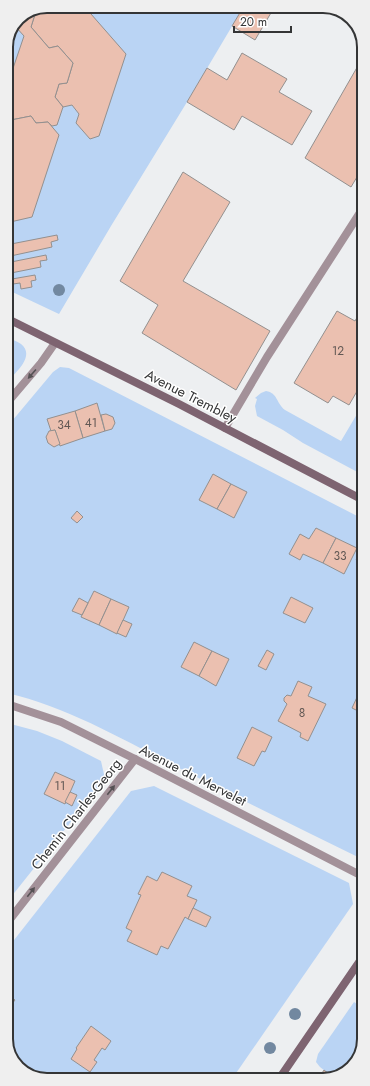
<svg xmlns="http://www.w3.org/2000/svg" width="370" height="1086" font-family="Jost,sans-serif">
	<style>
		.green { fill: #bad4f4 }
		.building { fill: #ebc0b0; stroke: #93908f }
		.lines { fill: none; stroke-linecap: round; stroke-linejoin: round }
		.lane { stroke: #a39199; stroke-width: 8 }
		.street { stroke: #a39199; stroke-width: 8 }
		.secondary { stroke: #7e6471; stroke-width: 8 }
		.tree { fill: #7288a0 }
		.oneway { fill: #555154 }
		.labels { text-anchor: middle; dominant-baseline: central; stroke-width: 3; stroke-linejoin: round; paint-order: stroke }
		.number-label { font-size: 12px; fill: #625854 }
		.street-label { font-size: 14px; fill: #343536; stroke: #fff }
		.rim { fill: none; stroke: #343536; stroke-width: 2 }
	</style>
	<rect width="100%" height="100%" fill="#edeff1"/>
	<g class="green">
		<polygon points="47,6 244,6 187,102 111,226 59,314 6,289 6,45 18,18"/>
		<path d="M6,337C11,339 17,341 21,344C36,356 15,373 7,382Z"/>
		<path d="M60,367L69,368L363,519L364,860C302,830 240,799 179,768C123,740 68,707 7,693V427L53,372Z"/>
		<path d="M266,391C278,393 276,403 285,410L341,441L363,404V475L303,443L283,430L257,416L255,406L257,399L255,398L261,393Z"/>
		<polygon points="7,723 37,731 62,741 101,761 105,779 7,902"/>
		<polygon points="154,786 349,883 353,904 232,1079 44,1080 20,1070 7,1049 7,949 131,791"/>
		<polygon points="354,1002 364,1009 364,1039 355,1064 334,1078 320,1067 316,1062 318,1054"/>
	</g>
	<g class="building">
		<polygon points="52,6 84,6 126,54 99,136 90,139 76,123 79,114 72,105 63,107 55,97 59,84 67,83 73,63 58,46 49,48 31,27 36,11"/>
		<polygon points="244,6 275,6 255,40 232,26"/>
		<polygon points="36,11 31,27 49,48 58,46 73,63 67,83 59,84 55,97 63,107 57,125 52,126 48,122 36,123 31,116 6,121 6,89 24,36 15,26 18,18"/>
		<polygon points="242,53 287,79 279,92 312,111 292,145 242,116 234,130 187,102 207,68 227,80"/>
		<polygon points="363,57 363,167 351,187 305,158"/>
		<polygon points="31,116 36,123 48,122 59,135 32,217 6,223 6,121"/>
		<polygon points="183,172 230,202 183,281 270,331 236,390 142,333 158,305 120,281"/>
		<polygon points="57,235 58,240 51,242 52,247 6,257 6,245"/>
		<polygon points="46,255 47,260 40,261 41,267 6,274 6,263"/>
		<polygon points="35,275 36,280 31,281 32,287 21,289 20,283 13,284 12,279"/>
		<polygon points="363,307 363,381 349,405 333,396 328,403 294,383 337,311 355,321"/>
		<polygon points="97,403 105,431 83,438 75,411"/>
		<polygon points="75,411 83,438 60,446 55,430 51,431 47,419"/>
		<polygon points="106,414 113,417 115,423 112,429 105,431 101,415"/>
		<polygon points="55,430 60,444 54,447 48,443 46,437 49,431"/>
		<polygon points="213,474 231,484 217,509 199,500"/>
		<polygon points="231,484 247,492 234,518 217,509"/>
		<polygon points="77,511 83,517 77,523 71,518"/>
		<polygon points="316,528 336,538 323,563 303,554 300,560 289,554 300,534 309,539"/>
		<polygon points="336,538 357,548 344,574 323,563"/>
		<polygon points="362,550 363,551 363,564 356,560"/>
		<polygon points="94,591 111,599 99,625 81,617"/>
		<polygon points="291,597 313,608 305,623 283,613"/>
		<polygon points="79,598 88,603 82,615 72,611"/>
		<polygon points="111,599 129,607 117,634 99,625"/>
		<polygon points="123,620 132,624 126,637 117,633"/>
		<polygon points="194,642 212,651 199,676 181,667"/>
		<polygon points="267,650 274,654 266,670 258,666"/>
		<polygon points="212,651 229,659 216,686 199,676"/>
		<polygon points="298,681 312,687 308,696 326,704 308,741 300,737 301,733 278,721 287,704 284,701 284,698 287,695 291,696"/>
		<polygon points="358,695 364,698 364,714 352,708"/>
		<polygon points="252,727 272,737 265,752 262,751 254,766 237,758"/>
		<polygon points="55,772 75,781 65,804 44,794"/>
		<polygon points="70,792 77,795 72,806 65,802"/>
		<polygon points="162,872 192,886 187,896 197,900 188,919 185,917 168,949 161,946 157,955 127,941 132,931 126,928 141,895 138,894 147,876 157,881"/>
		<polygon points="193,908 211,917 206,927 188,919"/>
		<polygon points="7,994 15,1000 8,1009 7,1008"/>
		<polygon points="91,1026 111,1041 105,1050 102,1048 94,1060 97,1062 90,1072 71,1059 77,1049 76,1048"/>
		<polygon points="324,1070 334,1078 318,1079"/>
	</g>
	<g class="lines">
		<polyline class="lane" points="225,428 267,357 363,208"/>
		<g class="street">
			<polyline points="7,403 41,363 55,343"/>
			<polyline points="7,704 61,722 135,759 364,877"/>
			<polyline points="7,923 135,759"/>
		</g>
		<g class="secondary">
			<polyline points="6,318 179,404 363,500"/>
			<polyline points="279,1079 364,955"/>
		</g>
	</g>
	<g class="tree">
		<circle cx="59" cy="290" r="6"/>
		<circle cx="295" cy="1014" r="6"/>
		<circle cx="270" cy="1048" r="6"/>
	</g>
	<defs><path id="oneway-solid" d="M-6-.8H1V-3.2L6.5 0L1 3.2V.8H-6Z"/></defs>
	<g class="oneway">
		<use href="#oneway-solid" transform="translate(32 374) rotate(131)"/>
		<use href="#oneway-solid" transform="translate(111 790) rotate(-52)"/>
		<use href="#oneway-solid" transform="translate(31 892) rotate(-52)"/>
	</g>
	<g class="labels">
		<g class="number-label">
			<text x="338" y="351">12</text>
			<text x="91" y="423">41</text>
			<text x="64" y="425">34</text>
			<text x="340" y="556">33</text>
			<text x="302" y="713">8</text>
			<text x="60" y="786">11</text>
		</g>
		<g class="street-label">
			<text transform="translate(191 396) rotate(27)">Avenue Trembley</text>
			<text transform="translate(193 775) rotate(27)">Avenue du Mervelet</text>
			<text transform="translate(76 814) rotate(-52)">Chemin Charles-Georg</text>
		</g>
	</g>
	<path d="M0 0H370V1086H0ZM47 13H323A34 34 0 0 1 357 47V1039A34 34 0 0 1 323 1073H47A34 34 0 0 1 13 1039V47A34 34 0 0 1 47 13Z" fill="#efefef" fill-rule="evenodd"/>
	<path class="rim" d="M47 13H323A34 34 0 0 1 357 47V1039A34 34 0 0 1 323 1073H47A34 34 0 0 1 13 1039V47A34 34 0 0 1 47 13Z"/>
	<path d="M234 26v6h57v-6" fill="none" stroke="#343536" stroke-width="2"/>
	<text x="240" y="26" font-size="12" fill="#343536" stroke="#ffffff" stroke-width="3" paint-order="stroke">20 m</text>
</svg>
